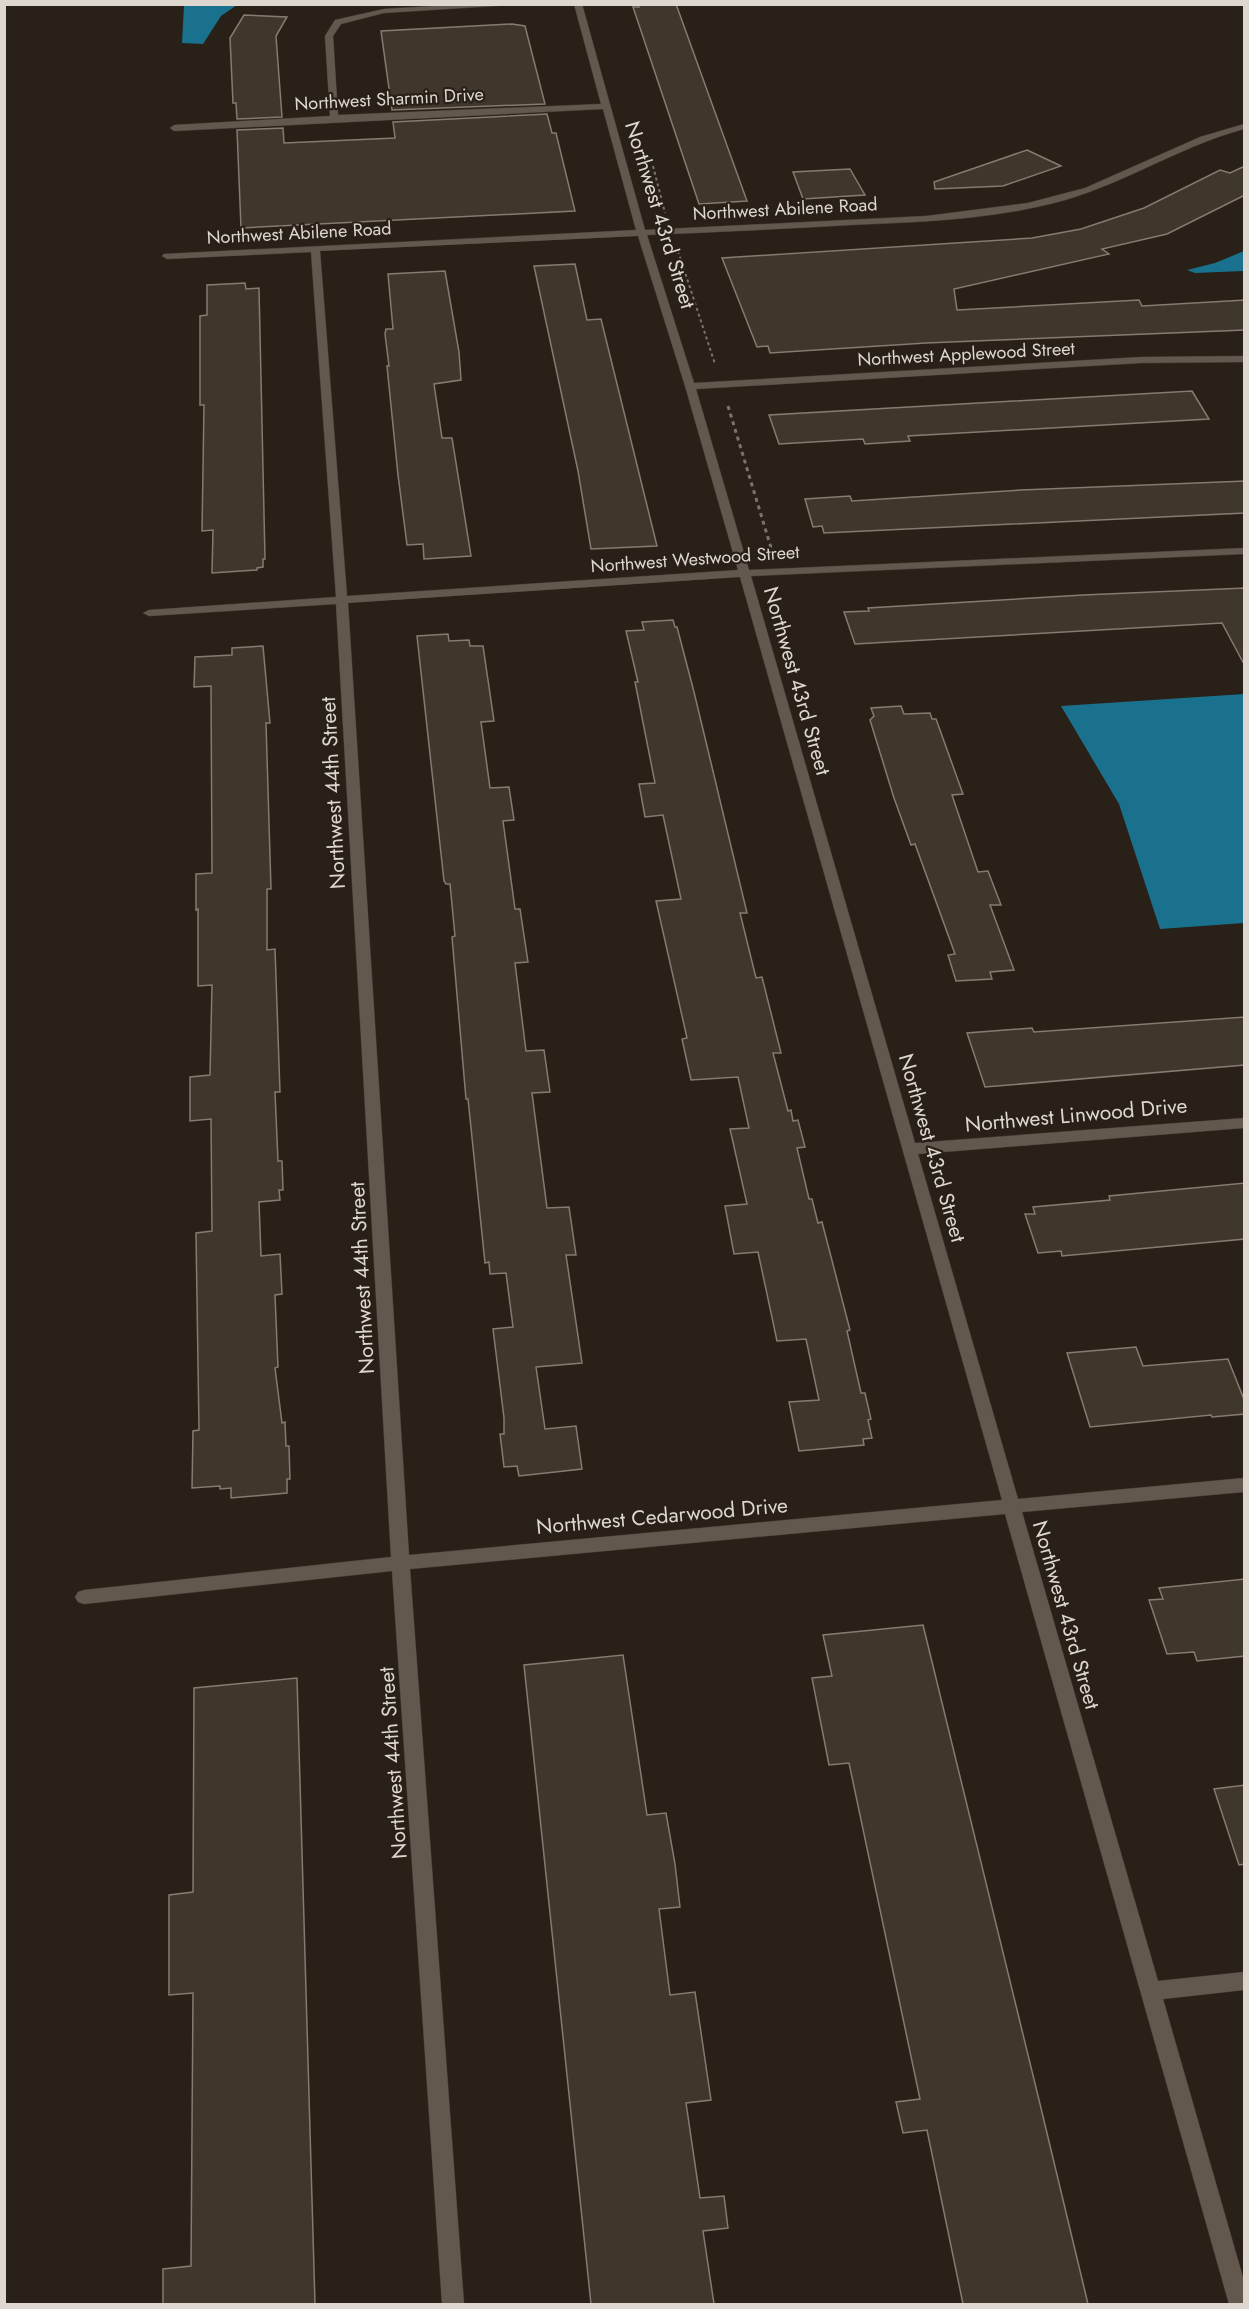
<svg xmlns="http://www.w3.org/2000/svg" width="1249" height="2309" font-family="Jost,sans-serif">
	<style>
		.water { fill: #19718e }
		.building { fill: #40372c; stroke: #867b70; stroke-width: 1.5 }
		.lines { fill: none; stroke-linecap: round; stroke-linejoin: round }
		.minor-casing { stroke: #423b34; stroke-width: 1 }
		.path-far1 { stroke: #7b746c; stroke-width: 2; stroke-dasharray: 3 3; stroke-linecap: butt }
		.path { stroke: #7b746c; stroke-width: 3; stroke-dasharray: 4 4; stroke-linecap: butt }
		.minor { fill: #62584d; fill-rule: evenodd }
		.labels { text-anchor: middle; dominant-baseline: central; stroke-width: 4.5; stroke-linejoin: round; paint-order: stroke }
		.far-street-label { font-size: 18px; fill: #ddd7d0; stroke: #292017 }
		.street-label { font-size: 21px; fill: #ddd7d0; stroke: #292017 }
	</style>
	<rect width="100%" height="100%" fill="#292017"/>
	<g class="water">
		<polygon points="184,5 184,4 237,5 221,16 203,44 182,43"/>
		<polygon points="1244,251 1244,271 1195,273 1187,270 1215,263"/>
		<polygon points="1244,694 1244,923 1160,929 1119,804 1061,706"/>
	</g>
	<g class="building">
		<polygon points="638,4 676,4 747,201 699,204 633,7 639,7"/>
		<polygon points="244,15 287,17 276,36 282,117 237,119 236,103 233,103 230,38"/>
		<polygon points="512,24 525,26 545,104 392,110 381,31"/>
		<polygon points="547,114 552,133 556,133 575,211 241,228 237,130 283,128 284,143 395,138 393,122"/>
		<polygon points="1027,150 1061,166 1003,186 935,189 934,182"/>
		<polygon points="1245,166 1245,195 1167,234 1102,249 1109,254 954,289 957,310 1139,300 1142,306 1245,300 1245,330 926,343 770,353 768,346 757,347 722,258 1032,238 1081,229 1144,208 1220,170 1230,173"/>
		<polygon points="850,169 865,195 803,199 793,172"/>
		<polygon points="575,264 587,320 601,319 657,546 591,549 578,471 534,266"/>
		<polygon points="445,271 459,352 461,380 434,384 442,438 452,438 471,556 424,559 423,544 407,545 398,475 387,366 389,366 385,334 386,329 393,329 388,274"/>
		<polygon points="245,283 246,289 259,288 265,559 263,559 263,567 257,568 257,570 212,573 213,530 202,531 204,405 200,405 200,316 207,315 207,285"/>
		<polygon points="1192,391 1209,419 908,436 910,441 865,444 863,439 779,444 769,415"/>
		<polygon points="1245,481 1245,513 824,533 822,526 813,527 805,499 850,496 852,501 1021,490"/>
		<polygon points="1245,588 1245,666 1222,623 855,644 844,612 869,611 868,608 1083,595"/>
		<polygon points="673,620 675,627 677,627 694,692 747,913 740,913 756,978 762,977 781,1053 773,1053 788,1111 791,1110 793,1121 798,1120 805,1147 797,1148 809,1199 812,1199 818,1223 822,1222 850,1330 847,1331 861,1393 865,1393 871,1419 868,1420 872,1438 863,1439 864,1445 799,1451 789,1402 819,1400 806,1339 777,1341 758,1252 734,1254 725,1206 747,1204 730,1129 749,1128 738,1077 691,1080 682,1039 687,1038 656,901 681,899 663,815 645,817 639,784 655,783 635,682 638,682 626,631 644,630 642,622"/>
		<polygon points="448,634 449,641 469,640 470,646 483,646 494,721 481,722 490,788 509,787 514,820 503,821 515,909 520,909 528,962 515,963 526,1051 544,1050 550,1092 532,1093 547,1208 569,1207 576,1255 566,1255 582,1363 536,1367 545,1429 576,1426 582,1469 519,1476 517,1466 504,1467 500,1434 504,1434 504,1418 493,1329 513,1327 506,1273 490,1274 489,1262 485,1263 468,1099 466,1099 452,937 455,936 450,884 446,884 444,881 417,636"/>
		<polygon points="263,646 270,723 266,723 271,889 267,889 267,950 275,949 280,1092 275,1092 278,1161 282,1161 283,1190 279,1190 280,1200 259,1202 261,1256 280,1254 282,1294 275,1295 278,1367 275,1368 282,1423 285,1422 286,1446 289,1446 290,1479 287,1479 287,1493 231,1498 231,1488 220,1489 220,1486 192,1488 193,1431 199,1430 196,1233 212,1231 211,1119 190,1121 190,1077 210,1075 212,985 198,986 198,909 196,910 196,874 212,873 211,686 194,687 195,657 232,655 232,648"/>
		<polygon points="901,706 904,714 930,713 932,719 936,719 963,794 952,795 978,872 988,871 1001,905 990,905 1014,970 990,972 992,979 956,981 948,955 955,954 915,844 911,845 894,798 870,720 874,716 871,708"/>
		<polygon points="1245,1017 1245,1065 985,1087 967,1033 1032,1028 1034,1032"/>
		<polygon points="1245,1183 1245,1239 1062,1256 1061,1251 1038,1253 1025,1214 1035,1214 1033,1207 1110,1200 1109,1196"/>
		<polygon points="1136,1347 1143,1366 1228,1359 1245,1402 1245,1414 1212,1417 1211,1415 1090,1427 1067,1353"/>
		<polygon points="1245,1579 1245,1656 1197,1661 1194,1652 1167,1654 1149,1600 1163,1599 1159,1588"/>
		<polygon points="923,1625 1040,2104 1088,2304 963,2304 927,2130 903,2133 896,2102 920,2099 849,1763 829,1765 812,1678 832,1676 823,1635"/>
		<polygon points="623,1655 647,1815 666,1813 675,1864 680,1907 659,1909 670,1995 695,1992 711,2100 686,2103 700,2198 724,2196 728,2228 703,2231 714,2304 591,2304 524,1665"/>
		<polygon points="297,1678 315,2304 163,2304 163,2269 191,2266 193,1993 169,1995 169,1895 193,1892 194,1688"/>
		<polygon points="1245,1785 1245,1864 1239,1865 1214,1789"/>
	</g>
	<g class="lines">
		<g class="minor-casing">
			<path id="minor" d="M466,4H527L384,13L341,24L333,36L338,115L601,104L574,4H582L645,230L926,216L1028,203L1085,188L1200,137L1244,124V129C1177,147 1118,188 1050,204C985,220 918,222 851,225C783,229 715,232 647,235L694,383L1141,357L1244,356V362L1141,363L696,389L749,570L1244,548V554L751,576L915,1143L1244,1118V1128L918,1154L1018,1499L1244,1478V1492L1022,1512L1158,1981L1244,1972V1990L1163,1999L1244,2281V2304H1229L1005,1514L410,1569L464,2304H442L392,1571L84,1604L78,1602L75,1597L78,1592L84,1590L391,1557L336,604L149,616L143,613L149,610L336,597L311,252L167,259L162,256L164,254L636,230L603,109L174,131L170,128L174,125L330,116L325,36L335,20L384,9ZM638,236L685,386L738,570L347,596L320,251ZM740,577L1002,1500L409,1555L348,603Z"/>
		</g>
		<g class="path-far1">
			<polyline points="653,166 665,213"/>
			<polyline points="678,251 715,364"/>
		</g>
		<polyline class="path" points="728,406 772,551"/>
		<use href="#minor" class="minor"/>
	</g>
	<g class="labels">
		<g class="far-street-label">
			<text transform="translate(389 99) rotate(-3)">Northwest Sharmin Drive</text>
			<text transform="translate(785 209) rotate(-3)">Northwest Abilene Road</text>
			<text transform="translate(299 233) rotate(-3)">Northwest Abilene Road</text>
			<text transform="translate(966 354) rotate(-3)">Northwest Applewood Street</text>
			<text transform="translate(695 559) rotate(-4)">Northwest Westwood Street</text>
		</g>
		<g class="street-label">
			<text transform="translate(660 215) rotate(73)">Northwest 43rd Street</text>
			<text transform="translate(797 681) rotate(74)">Northwest 43rd Street</text>
			<text transform="translate(333 793) rotate(-93)">Northwest 44th Street</text>
			<text transform="translate(1076 1115) rotate(-5)">Northwest Linwood Drive</text>
			<text transform="translate(932 1148) rotate(74)">Northwest 43rd Street</text>
			<text transform="translate(362 1278) rotate(-93)">Northwest 44th Street</text>
			<text transform="translate(662 1516) rotate(-5)">Northwest Cedarwood Drive</text>
			<text transform="translate(1066 1615) rotate(74)">Northwest 43rd Street</text>
			<text transform="translate(393 1763) rotate(-94)">Northwest 44th Street</text>
		</g>
	</g>
	<rect width="1249" height="2309" fill="none" stroke="#ddd7d0" stroke-width="12"/>
</svg>
